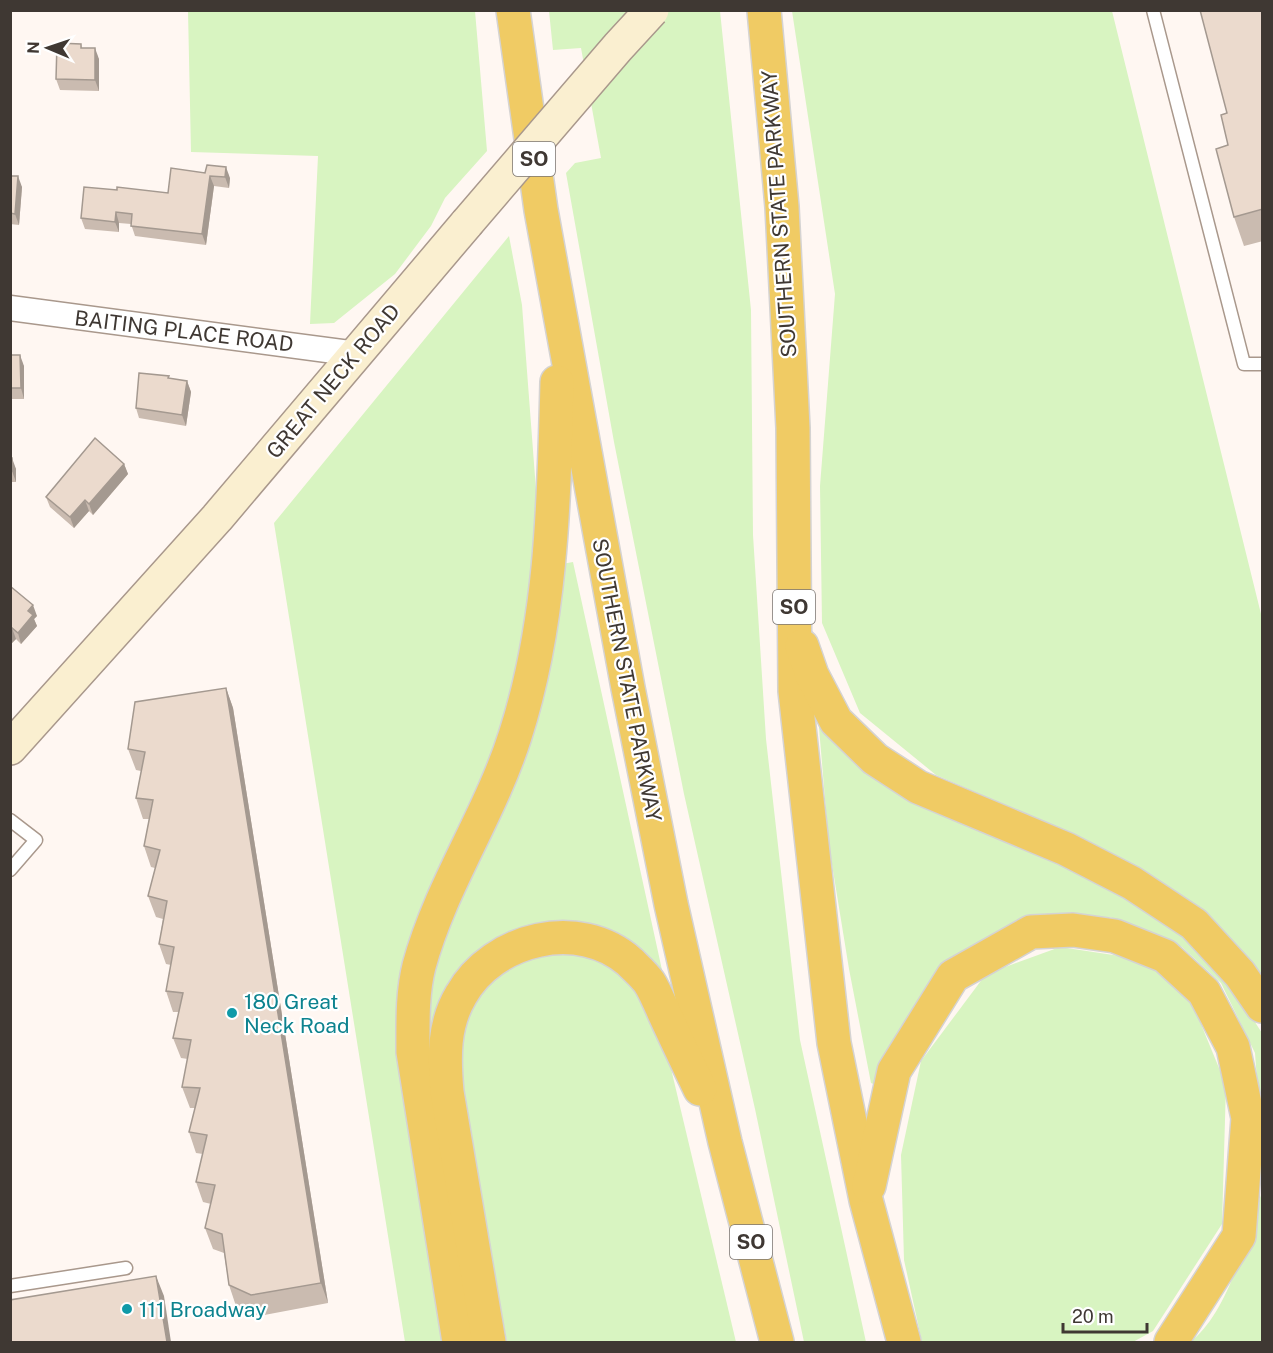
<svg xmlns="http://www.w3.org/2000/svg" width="1273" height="1353" font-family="'Public Sans',sans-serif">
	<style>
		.green { fill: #d8f4c1 }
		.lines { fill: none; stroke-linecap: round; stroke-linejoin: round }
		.lane-casing { stroke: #a9988c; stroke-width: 15 }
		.street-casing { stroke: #a9988c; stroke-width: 27 }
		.secondary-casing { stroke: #a9988c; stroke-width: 36 }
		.highway-casing { stroke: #d5d3d2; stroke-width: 36 }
		.lane { stroke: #fff; stroke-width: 12 }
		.street { stroke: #fff; stroke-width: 24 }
		.secondary { stroke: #faefd0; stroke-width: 33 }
		.highway { stroke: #f0cb64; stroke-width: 33 }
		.secondary-bridge-casing { stroke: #a9988c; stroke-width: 36; stroke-linecap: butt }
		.secondary-bridge { stroke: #faefd0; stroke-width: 33 }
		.wall { fill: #cabbb0 }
		.shaded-wall { fill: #a49990 }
		.building { fill: #ebdacd; stroke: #a49990; stroke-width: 1.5 }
		.culture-dot { fill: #0f9aa8; stroke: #fff; stroke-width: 2 }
		.labels { text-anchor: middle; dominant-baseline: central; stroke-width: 4.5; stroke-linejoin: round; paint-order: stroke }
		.shield { fill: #fff; stroke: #797470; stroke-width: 1.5 }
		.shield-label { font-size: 20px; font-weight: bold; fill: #3f3833 }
		.street-label { font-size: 21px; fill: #3f3833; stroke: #fff }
		.culture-label { font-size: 21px; fill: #0d838f; stroke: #fff; text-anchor: start }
	</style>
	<rect width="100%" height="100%" fill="#fff7f2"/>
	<g class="green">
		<polygon points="188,11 475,11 487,151 445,198 431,226 395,274 334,323 310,324 318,156 191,152"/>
		<polygon points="549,11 720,11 751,310 753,535 766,739 800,1040 866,1342 804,1342 755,1109 684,794 614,442 566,173 575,163 601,158 581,48 553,50"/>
		<polygon points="792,11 1112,11 1262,618 1262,979 1254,965 1179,894 1062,830 936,775 860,713 822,623 820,486 835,294"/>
		<polygon points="509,236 522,305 541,556 519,686 469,817 418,925 444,1342 405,1342 274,523"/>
		<polygon points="573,562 662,970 653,972 506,937 429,1077 426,1051 430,978 562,564"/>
		<polygon points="817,704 865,763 1076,864 1174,926 1224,974 1262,1033 1262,1149 1255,1053 1221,983 1182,947 1110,917 1028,921 948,967 878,1086 871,1083 849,969 829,846"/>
		<polygon points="1060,947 1140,959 1189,995 1226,1085 1222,1224 1153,1331 1133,1342 922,1342 904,1260 901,1155 921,1061 986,974"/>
		<polygon points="558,952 599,958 634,983 663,1035 736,1342 507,1342 457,1070 462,1022 492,979 521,960"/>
		<path d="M1262,1192V1342H1190C1228,1314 1247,1236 1262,1192Z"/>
	</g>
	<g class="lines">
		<g class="lane-casing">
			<g id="lane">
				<polyline points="1153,10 1244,364 1262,364"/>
				<polyline points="10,820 36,840 10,870"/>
				<polyline points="10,1286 126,1268"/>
			</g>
		</g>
		<g class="street-casing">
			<polyline id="street" points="10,308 357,354"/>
		</g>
		<g class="secondary-casing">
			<polyline id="secondary" points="10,748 217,518 467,223"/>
		</g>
		<g class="highway-casing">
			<g id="highway">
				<polyline points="513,10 541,210 628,688 671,904 725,1142 777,1342"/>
				<polyline points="764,10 782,207 793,428 795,691 834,1043 866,1200 904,1342"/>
				<polyline points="802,646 812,675 836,721 875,759 918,787 1066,849 1132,883 1194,924 1240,974 1262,1006"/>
				<polyline points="869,1186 894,1071 953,976 1031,932 1073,930 1115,936 1165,956 1204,992 1233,1047 1248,1118 1239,1236 1171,1342"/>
				<path d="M459,1342L413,1052C413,1023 412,994 419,966C441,885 490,815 515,736C552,621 554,501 557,382"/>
				<path d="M489,1342L447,1092C444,1058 443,1025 461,995C493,938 579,917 630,962C636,968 644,975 649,982C655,991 660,1004 665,1015C676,1039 688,1064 700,1089"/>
			</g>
		</g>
		<use href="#lane" class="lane"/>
		<use href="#street" class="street"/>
		<use href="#secondary" class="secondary"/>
		<use href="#highway" class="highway"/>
		<g class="secondary-bridge-casing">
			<polyline id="secondary-bridge" points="467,223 618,47 652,10"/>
		</g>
		<use href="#secondary-bridge" class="secondary-bridge"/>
	</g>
	<g class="wall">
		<polygon points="1263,10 1263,241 1244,246 1234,217 1227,113"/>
		<polygon points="81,44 82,48 99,59 99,91 60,90 56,79"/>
		<polygon points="205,173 230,178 229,188 214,186 206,245 135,236 131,224 119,223 119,232 85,229 81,218 117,190 168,193"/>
		<polygon points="10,176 22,187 19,225 10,224"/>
		<polygon points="10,355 24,366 24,399 10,399"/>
		<polygon points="169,376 169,378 187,381 191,392 186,426 139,418 136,408"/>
		<polygon points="10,458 16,469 16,482 10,482"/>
		<polygon points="124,464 128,474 93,515 89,511 74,528 50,507 46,497"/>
		<polygon points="10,586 37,616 34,619 37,626 21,644 16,639 10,645"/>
		<polygon points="226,688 233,708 328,1303 259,1316 236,1306 229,1285 224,1253 213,1249 205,1228 211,1204 203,1202 196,1182 203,1154 196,1153 189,1132 195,1108 190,1108 182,1087 188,1059 181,1058 173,1038 179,1012 173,1012 166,991 171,965 166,964 159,944 163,919 156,917 148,896 155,868 151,867 144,846 149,819 143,819 136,798 141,771 136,770 128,749"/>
	</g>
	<g class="shaded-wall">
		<polygon points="95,48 99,59 99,91 95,80"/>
		<polygon points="226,167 230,178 229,188 225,177"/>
		<polygon points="18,176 22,187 19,225 15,214"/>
		<polygon points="210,176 214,186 206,245 202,234"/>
		<polygon points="116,212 119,223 119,232 115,222"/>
		<polygon points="20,355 24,366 24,399 21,388"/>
		<polygon points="187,381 191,392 186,426 182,415"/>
		<polygon points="12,458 16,469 16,482 12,471"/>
		<polygon points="124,464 128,474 93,515 89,504"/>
		<polygon points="85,500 89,511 74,528 70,517"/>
		<polygon points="33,605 37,616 34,619 37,626 21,644 18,633 28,611"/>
		<polygon points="12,628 16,639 10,645 10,629"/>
		<polygon points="226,688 233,708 328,1303 321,1283"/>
		<polygon points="156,1276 164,1296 171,1342 167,1342"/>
	</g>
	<g class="building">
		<polygon points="1200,10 1263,10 1263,209 1234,217 1216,149 1228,145 1221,115 1227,113"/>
		<polygon points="57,43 81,44 81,48 95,48 95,80 56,79"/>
		<polygon points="207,165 226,167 225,177 210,176 202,234 131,226 132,214 116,212 115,222 81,218 84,187 117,190 117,187 168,193 171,168 205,173"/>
		<polygon points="10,176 18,176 15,214 10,213"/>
		<polygon points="10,355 20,355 21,388 10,388"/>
		<polygon points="139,373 169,376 168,378 187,381 182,415 136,408"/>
		<polygon points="95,438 124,464 89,504 85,500 70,517 46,497"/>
		<rect x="10" y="458" width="2" height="13"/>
		<polygon points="10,586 33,605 28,611 33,615 18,633 12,628 10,629"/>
		<polygon points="226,688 321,1283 251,1295 229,1285 222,1234 205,1228 215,1185 196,1182 207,1135 189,1132 200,1088 182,1087 191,1040 173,1038 183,993 166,991 174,947 159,944 167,901 148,896 160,850 144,846 153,800 136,798 145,752 128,749 135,702"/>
		<polygon points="156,1276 167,1342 10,1342 10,1300"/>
	</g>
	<g class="culture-dot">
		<circle cx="232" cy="1013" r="6"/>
		<circle cx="127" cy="1309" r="6"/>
	</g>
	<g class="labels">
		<g class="shield">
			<rect x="513" y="142" width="42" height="34" rx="4.5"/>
			<rect x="773" y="590" width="42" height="34" rx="4.5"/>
			<rect x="730" y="1225" width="42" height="34" rx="4.5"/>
		</g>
		<g class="shield-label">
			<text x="534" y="159">SO</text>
			<text x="794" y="607">SO</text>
			<text x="751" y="1242">SO</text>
		</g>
		<g class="street-label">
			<text transform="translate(779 214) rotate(-94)">SOUTHERN STATE PARKWAY</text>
			<text transform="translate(184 331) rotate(7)">BAITING PLACE ROAD</text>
			<text transform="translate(333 381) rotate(-50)">GREAT NECK ROAD</text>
			<text transform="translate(627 680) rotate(79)">SOUTHERN STATE PARKWAY</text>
		</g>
		<g class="culture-label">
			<text x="244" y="1001">180 Great<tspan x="244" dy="24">Neck Road</tspan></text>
			<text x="139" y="1309">111 Broadway</text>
		</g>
	</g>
	<rect width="1273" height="1353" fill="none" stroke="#3f3833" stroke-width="24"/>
	<g transform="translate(48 48) rotate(272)" stroke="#ffffff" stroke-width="4.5" paint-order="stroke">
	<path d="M0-4.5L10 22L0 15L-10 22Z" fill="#3f3833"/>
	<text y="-9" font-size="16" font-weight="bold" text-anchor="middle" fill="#3f3833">N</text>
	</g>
	<path d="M1063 1323v9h84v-9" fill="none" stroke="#3f3833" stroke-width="3"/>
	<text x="1072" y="1323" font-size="18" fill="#3f3833" stroke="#ffffff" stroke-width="4.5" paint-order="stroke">20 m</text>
</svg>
